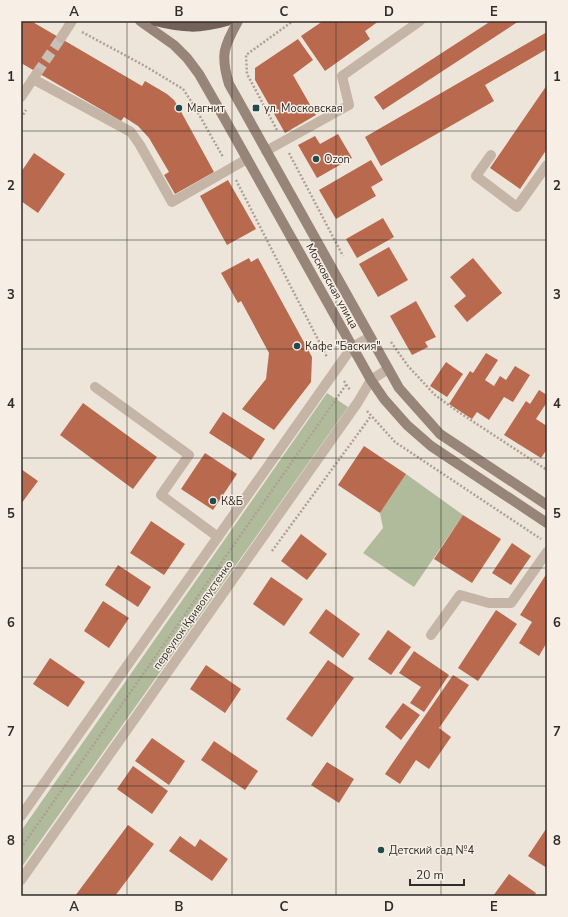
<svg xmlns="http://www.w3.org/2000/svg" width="568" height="917" font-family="'Nunito Sans',sans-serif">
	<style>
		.green { fill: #b0bb9c }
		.building { fill: #b9694e }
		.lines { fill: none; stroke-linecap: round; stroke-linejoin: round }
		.minor-tunnel { stroke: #c8c0b6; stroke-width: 10; stroke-dasharray: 10 5; stroke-linecap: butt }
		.path { stroke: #b09f92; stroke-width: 2.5; stroke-dasharray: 2 2; stroke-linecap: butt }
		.service { stroke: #c5b5a7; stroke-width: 10 }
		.minor { stroke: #c5b5a7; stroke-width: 10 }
		.secondary { stroke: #988579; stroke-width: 10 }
		.primary { stroke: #73625a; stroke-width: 10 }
		.grid { fill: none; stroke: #322b27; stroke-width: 1; stroke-opacity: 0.55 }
		.poi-dot { fill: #214b4f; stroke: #f7efe6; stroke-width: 1.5 }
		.labels { text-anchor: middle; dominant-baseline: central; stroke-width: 3; stroke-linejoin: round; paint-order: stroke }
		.poi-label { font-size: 11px; fill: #322b27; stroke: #f7efe6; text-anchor: start }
		.street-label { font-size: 11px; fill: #322b27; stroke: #f7efe6 }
		.neatline { fill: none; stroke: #322b27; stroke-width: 1.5 }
		.grid-label { font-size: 13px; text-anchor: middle; font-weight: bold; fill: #322b27 }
	</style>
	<rect width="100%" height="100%" fill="#eee5da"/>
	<g class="green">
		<polygon points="327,393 348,407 21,868 21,831"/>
		<polygon points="406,474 463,515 414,587 363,553 383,528 380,513"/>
	</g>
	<g class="building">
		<polygon points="21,21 31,21 142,86 145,81 167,94 174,100 179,108 214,172 175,194 164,175 169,172 149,138 138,126 124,117 121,121 21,63"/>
		<polygon points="323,21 379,21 365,31 370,39 325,71 301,36"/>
		<polygon points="491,21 519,21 383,110 374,97"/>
		<polygon points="547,32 547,49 485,85 494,101 381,166 365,137"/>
		<polygon points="298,39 313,60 293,75 316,115 285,133 255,80 255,68"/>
		<polygon points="547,85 547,149 520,189 490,168"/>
		<polygon points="338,134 352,158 317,178 298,145 315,136 320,144"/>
		<polygon points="34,153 65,174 38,213 21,201 21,172"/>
		<polygon points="371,160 383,180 371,187 376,196 336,219 319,190"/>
		<polygon points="228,180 256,229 227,245 200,196"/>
		<polygon points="383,218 394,237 357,258 346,239"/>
		<polygon points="389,247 408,280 378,297 359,264"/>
		<polygon points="249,258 251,262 258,258 312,357 311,382 274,430 242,409 266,379 269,353 241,301 238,303 221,273"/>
		<polygon points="473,258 502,293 467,322 454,306 466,296 450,277"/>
		<polygon points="416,301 436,337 425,342 428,347 412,355 390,316"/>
		<polygon points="486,353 498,360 485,380 494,386 500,376 506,380 515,366 530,375 513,402 504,397 489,420 477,412 472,419 449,404 470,371 473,373"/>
		<polygon points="446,362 463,374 447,397 430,386"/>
		<polygon points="539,390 547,395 547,402 536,419 547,426 547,449 541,458 504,435 526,401 530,404"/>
		<polygon points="83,403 157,457 133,489 60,435"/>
		<polygon points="223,412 265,439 251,460 209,433"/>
		<polygon points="364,446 406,474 380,513 338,485"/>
		<polygon points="205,453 237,474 213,510 181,489"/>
		<polygon points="21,469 38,481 21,504"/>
		<polygon points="463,515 501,539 472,583 434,559"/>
		<polygon points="151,521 185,544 164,575 130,553"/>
		<polygon points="301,534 327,554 307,580 281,561"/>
		<polygon points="512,543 531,556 511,585 492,573"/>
		<polygon points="118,565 151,587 138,607 105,585"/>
		<polygon points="547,573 547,642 539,656 519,643 532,622 520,615"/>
		<polygon points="271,577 303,599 284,626 253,604"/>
		<polygon points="103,601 129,618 109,648 84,631"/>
		<polygon points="326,609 360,634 343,658 309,633"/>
		<polygon points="496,610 517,624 478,681 458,668"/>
		<polygon points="388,630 411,647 391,675 368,659"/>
		<polygon points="414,651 449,675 424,712 410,703 421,687 399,673"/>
		<polygon points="50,658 85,682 68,707 33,684"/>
		<polygon points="328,660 354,678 312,737 286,719"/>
		<polygon points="206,665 241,689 225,713 190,689"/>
		<polygon points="453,675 469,685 439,728 451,737 429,769 416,760 400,784 385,774"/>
		<polygon points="403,703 420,715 401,740 385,727"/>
		<polygon points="152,738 185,761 169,785 135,761"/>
		<polygon points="214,741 258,771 245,790 201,760"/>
		<polygon points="327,762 354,779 339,803 311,785"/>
		<polygon points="133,766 168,791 152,814 117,789"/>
		<polygon points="128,825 154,844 115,896 75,896"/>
		<polygon points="546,829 547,830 547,868 528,856"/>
		<polygon points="180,836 195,847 200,839 228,859 212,881 169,851"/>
		<polygon points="509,874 536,893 534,896 493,896"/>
	</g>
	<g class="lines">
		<polyline class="minor-tunnel" points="37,73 61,38"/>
		<g class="path">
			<polyline points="82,32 145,66 183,89 193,104 223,157"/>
			<polyline points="21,118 26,110"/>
			<polyline points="277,130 247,74 246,55 293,21"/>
			<polyline points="289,153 343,256"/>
			<polyline points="236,180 327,357"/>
			<polyline points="391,342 408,366 435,395 457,411 547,470"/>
			<polyline points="344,381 350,390"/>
			<polyline points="367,411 395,442 541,539"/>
			<polyline points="272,551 371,416"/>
			<polyline points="21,848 346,385"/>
			<polyline points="546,896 547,894"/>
		</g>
		<g class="service">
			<polyline points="33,79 131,132 140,145 172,202 247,159"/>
			<polyline points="266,151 349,105 342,76 420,21"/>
			<polyline points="491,155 476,176 517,207 547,165"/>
			<polyline points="95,387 189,455 161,495 218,537"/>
			<polyline points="431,635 460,595 489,603 511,603 547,552"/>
		</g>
		<g class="minor">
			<polyline points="61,38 72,21"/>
			<polyline points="21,97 37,73"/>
			<polyline points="21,816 352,347 370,337"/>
			<polyline points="21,880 358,402 371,380 388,369"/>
		</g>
		<g class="secondary">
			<polyline points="140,21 174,45 187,58 199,74 227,123 371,380 384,399 407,425 431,446 547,523"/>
			<path d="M238,21C224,46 220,55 229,84L399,388L440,434L547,505"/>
		</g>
		<path class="primary" d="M155,21C183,28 199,29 227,21"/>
	</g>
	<path class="grid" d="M127,21V896M232,21V896M336,21V896M441,21V896M21,131H547M21,240H547M21,349H547M21,458H547M21,568H547M21,677H547M21,786H547"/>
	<g class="poi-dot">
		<circle cx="179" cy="108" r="4"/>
		<rect x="252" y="104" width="8" height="8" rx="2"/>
		<circle cx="316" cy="159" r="4"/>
		<circle cx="297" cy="346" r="4"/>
		<circle cx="213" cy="501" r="4"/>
		<circle cx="381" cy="850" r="4"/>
	</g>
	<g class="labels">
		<g class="poi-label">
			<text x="187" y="108">Магнит</text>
			<text x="264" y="108">ул. Московская</text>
			<text x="324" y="159">Ozon</text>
			<text x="305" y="346">Кафе "Баския"</text>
			<text x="221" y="501">К&amp;Б</text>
			<text x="389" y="850">Детский сад №4</text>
		</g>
		<g class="street-label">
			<text transform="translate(332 286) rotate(61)">Московская улица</text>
			<text transform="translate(193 615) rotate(-55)">переулок Кривопустенко</text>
		</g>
	</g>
	<rect width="568" height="917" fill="none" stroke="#f7efe6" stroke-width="44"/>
	<path d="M410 879v6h54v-6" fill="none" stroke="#322b27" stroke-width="2"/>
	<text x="416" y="879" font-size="12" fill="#322b27" stroke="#f7efe6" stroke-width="3" paint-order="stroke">20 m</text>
	<rect x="22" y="22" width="524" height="873" class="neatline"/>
	<g class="grid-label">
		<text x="74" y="16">A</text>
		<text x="179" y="16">B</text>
		<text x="284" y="16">C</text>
		<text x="389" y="16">D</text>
		<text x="494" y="16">E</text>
		<text x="11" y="81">1</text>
		<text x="557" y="81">1</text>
		<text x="11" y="190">2</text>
		<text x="557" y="190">2</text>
		<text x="11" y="299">3</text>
		<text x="557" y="299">3</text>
		<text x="11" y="408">4</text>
		<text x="557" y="408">4</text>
		<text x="11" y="518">5</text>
		<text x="557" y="518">5</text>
		<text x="11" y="627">6</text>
		<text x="557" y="627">6</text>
		<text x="11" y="736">7</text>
		<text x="557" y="736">7</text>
		<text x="11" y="845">8</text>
		<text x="557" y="845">8</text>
		<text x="74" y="911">A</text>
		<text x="179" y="911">B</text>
		<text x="284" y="911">C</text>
		<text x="389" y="911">D</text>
		<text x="494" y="911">E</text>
	</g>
</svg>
